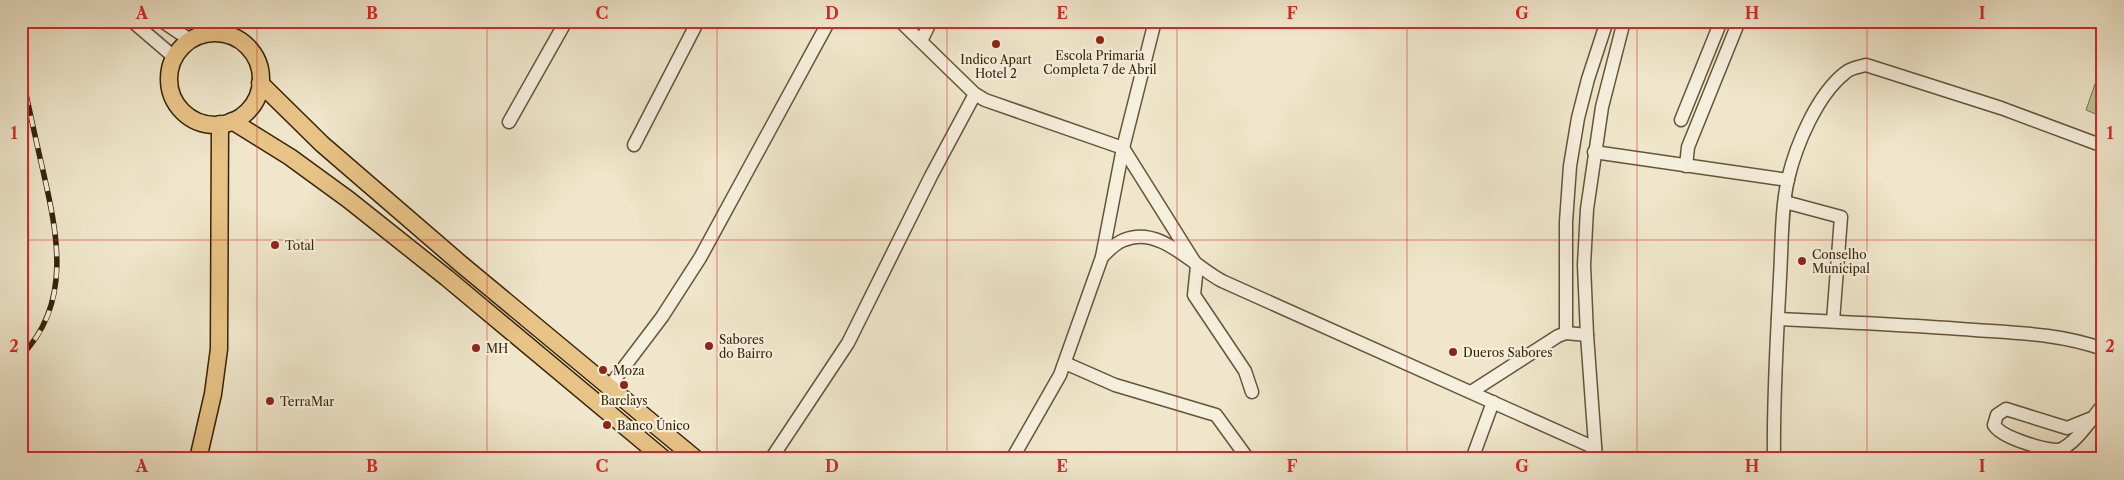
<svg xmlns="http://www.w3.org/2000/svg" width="2124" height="480" font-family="'Libre Caslon Text',serif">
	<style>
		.green { fill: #b8c598; stroke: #787450 }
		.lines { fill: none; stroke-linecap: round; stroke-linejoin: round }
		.minor-casing { stroke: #655438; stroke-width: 15 }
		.major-casing { stroke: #372307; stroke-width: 19 }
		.minor { stroke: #f5efdd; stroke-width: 12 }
		.major { stroke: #e8c386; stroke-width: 16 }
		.rail-casing { stroke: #372307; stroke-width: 5.5 }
		.rail { stroke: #f5efdd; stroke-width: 4; stroke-dasharray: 11; stroke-linecap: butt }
		.grid { fill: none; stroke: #d62828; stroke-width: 1; stroke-opacity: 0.55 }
		.poi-dot { fill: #8f2418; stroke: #f5efdd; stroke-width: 2 }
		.labels { text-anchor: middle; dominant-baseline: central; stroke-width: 4.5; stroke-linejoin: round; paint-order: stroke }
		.poi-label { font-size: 12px; fill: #372307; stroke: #f5efdd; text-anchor: start }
		.neatline { fill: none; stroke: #d62828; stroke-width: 2 }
		.grid-label { font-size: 16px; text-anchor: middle; font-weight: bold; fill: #d62828 }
	</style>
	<rect width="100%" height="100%" fill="#efe6cb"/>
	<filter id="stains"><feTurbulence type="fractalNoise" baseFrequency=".004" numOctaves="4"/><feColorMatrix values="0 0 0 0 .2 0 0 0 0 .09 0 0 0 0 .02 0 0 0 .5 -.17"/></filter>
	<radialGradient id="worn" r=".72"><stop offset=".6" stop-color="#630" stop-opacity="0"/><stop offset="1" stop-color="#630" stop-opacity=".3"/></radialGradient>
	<polygon class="green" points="2103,61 2103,117 2086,110"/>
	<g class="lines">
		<g class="minor-casing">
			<g id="minor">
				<polyline points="132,21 174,57"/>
				<polyline points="162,21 190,40"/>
				<polyline points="215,21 215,33"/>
				<polyline points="900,21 975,94 985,100 1123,148 1197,266 1194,295 1245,371 1252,392"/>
				<polyline points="921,41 931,21"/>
				<polyline points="1681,120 1721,21"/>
				<polyline points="509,122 566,21"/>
				<polyline points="634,145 698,21"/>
				<polyline points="1594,152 1788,180"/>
				<polyline points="1686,166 1688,147 1739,21"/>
				<polyline points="1785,202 1841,217 1833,321"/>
				<path d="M1102,257C1108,251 1115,243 1124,240C1160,225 1193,266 1222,281L1595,448"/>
				<path d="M1778,319C1844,322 1910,325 1975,330C2019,333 2062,334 2103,349"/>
				<polyline points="1566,333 1566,222 1570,166 1578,118 1588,79 1607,21"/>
				<polyline points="1065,363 1115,385 1216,415 1248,459"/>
				<polyline points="609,387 662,317 700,258 829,21"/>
				<polyline points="1471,392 1558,336 1566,333 1587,335"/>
				<path d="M2092,418L2067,428L2006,409L1997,415L1994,425C2002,438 2044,450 2059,450C2075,445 2092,418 2103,405"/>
				<polyline points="771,459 848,343 931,176 975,94"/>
				<polyline points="1012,459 1060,375 1102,257 1123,148 1155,21"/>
				<polyline points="1472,459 1493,402"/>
				<polyline points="1596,459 1587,335 1584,265 1587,209 1602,107 1624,21"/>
				<path d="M1774,459C1773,398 1777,338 1780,277C1782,245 1781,210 1788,179C1796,145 1817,95 1845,73C1850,68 1859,67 1866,65L2001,108L2103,146"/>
			</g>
		</g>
		<g class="major-casing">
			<g id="major">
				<circle cx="215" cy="79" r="46"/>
				<polyline points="260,83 322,144 461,264 696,459"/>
				<polyline points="232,121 290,157 349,200 447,278 664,459"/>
				<polyline points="198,459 213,394 219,349 220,124"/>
			</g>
		</g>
		<use href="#minor" class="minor"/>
		<use href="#major" class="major"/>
		<g class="rail-casing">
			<path id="rail" d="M21,73C28,102 34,132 41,162C56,228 75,301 21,356"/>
		</g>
		<use href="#rail" class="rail"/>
	</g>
	<path class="grid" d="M257,21V459M487,21V459M717,21V459M947,21V459M1177,21V459M1407,21V459M1637,21V459M1867,21V459M21,240H2103"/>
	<g class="poi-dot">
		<circle cx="1100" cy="40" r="5"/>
		<circle cx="996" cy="44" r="5"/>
		<circle cx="275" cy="245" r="5"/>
		<circle cx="1802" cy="261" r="5"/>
		<circle cx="709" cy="346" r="5"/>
		<circle cx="476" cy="348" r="5"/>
		<circle cx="1453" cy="352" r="5"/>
		<circle cx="603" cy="370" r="5"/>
		<circle cx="624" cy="385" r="5"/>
		<circle cx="270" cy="401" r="5"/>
		<circle cx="607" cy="425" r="5"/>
	</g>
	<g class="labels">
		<g class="poi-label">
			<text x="1100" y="55" text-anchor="middle">Escola Primaria<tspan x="1100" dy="14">Completa 7 de Abril</tspan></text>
			<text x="996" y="59" text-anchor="middle">Indico Apart<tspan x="996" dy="14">Hotel 2</tspan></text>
			<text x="285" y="245">Total</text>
			<text x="1812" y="254">Conselho<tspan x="1812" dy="14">Municipal</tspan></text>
			<text x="719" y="339">Sabores<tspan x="719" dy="14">do Bairro</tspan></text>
			<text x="486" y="348">MH</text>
			<text x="1463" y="352">Dueros Sabores</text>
			<text x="613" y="370">Moza</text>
			<text x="624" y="400" text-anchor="middle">Barclays</text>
			<text x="280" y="401">TerraMar</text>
			<text x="617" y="425">Banco Único</text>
		</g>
	</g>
	<rect width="2124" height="480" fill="none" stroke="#efe6cb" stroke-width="55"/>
	<rect x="28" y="28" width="2068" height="424" class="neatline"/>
	<g class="grid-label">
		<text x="142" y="19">A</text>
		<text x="372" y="19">B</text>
		<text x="602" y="19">C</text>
		<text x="832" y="19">D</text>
		<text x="1062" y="19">E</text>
		<text x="1292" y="19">F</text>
		<text x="1522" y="19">G</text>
		<text x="1752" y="19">H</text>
		<text x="1982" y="19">I</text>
		<text x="14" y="139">1</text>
		<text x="2110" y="139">1</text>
		<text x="14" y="352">2</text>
		<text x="2110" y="352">2</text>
		<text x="142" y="472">A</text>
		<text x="372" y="472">B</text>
		<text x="602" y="472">C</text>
		<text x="832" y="472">D</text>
		<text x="1062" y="472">E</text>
		<text x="1292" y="472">F</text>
		<text x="1522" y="472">G</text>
		<text x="1752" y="472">H</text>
		<text x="1982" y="472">I</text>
	</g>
	<rect width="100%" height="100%" filter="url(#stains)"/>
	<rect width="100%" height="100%" fill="url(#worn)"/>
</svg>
